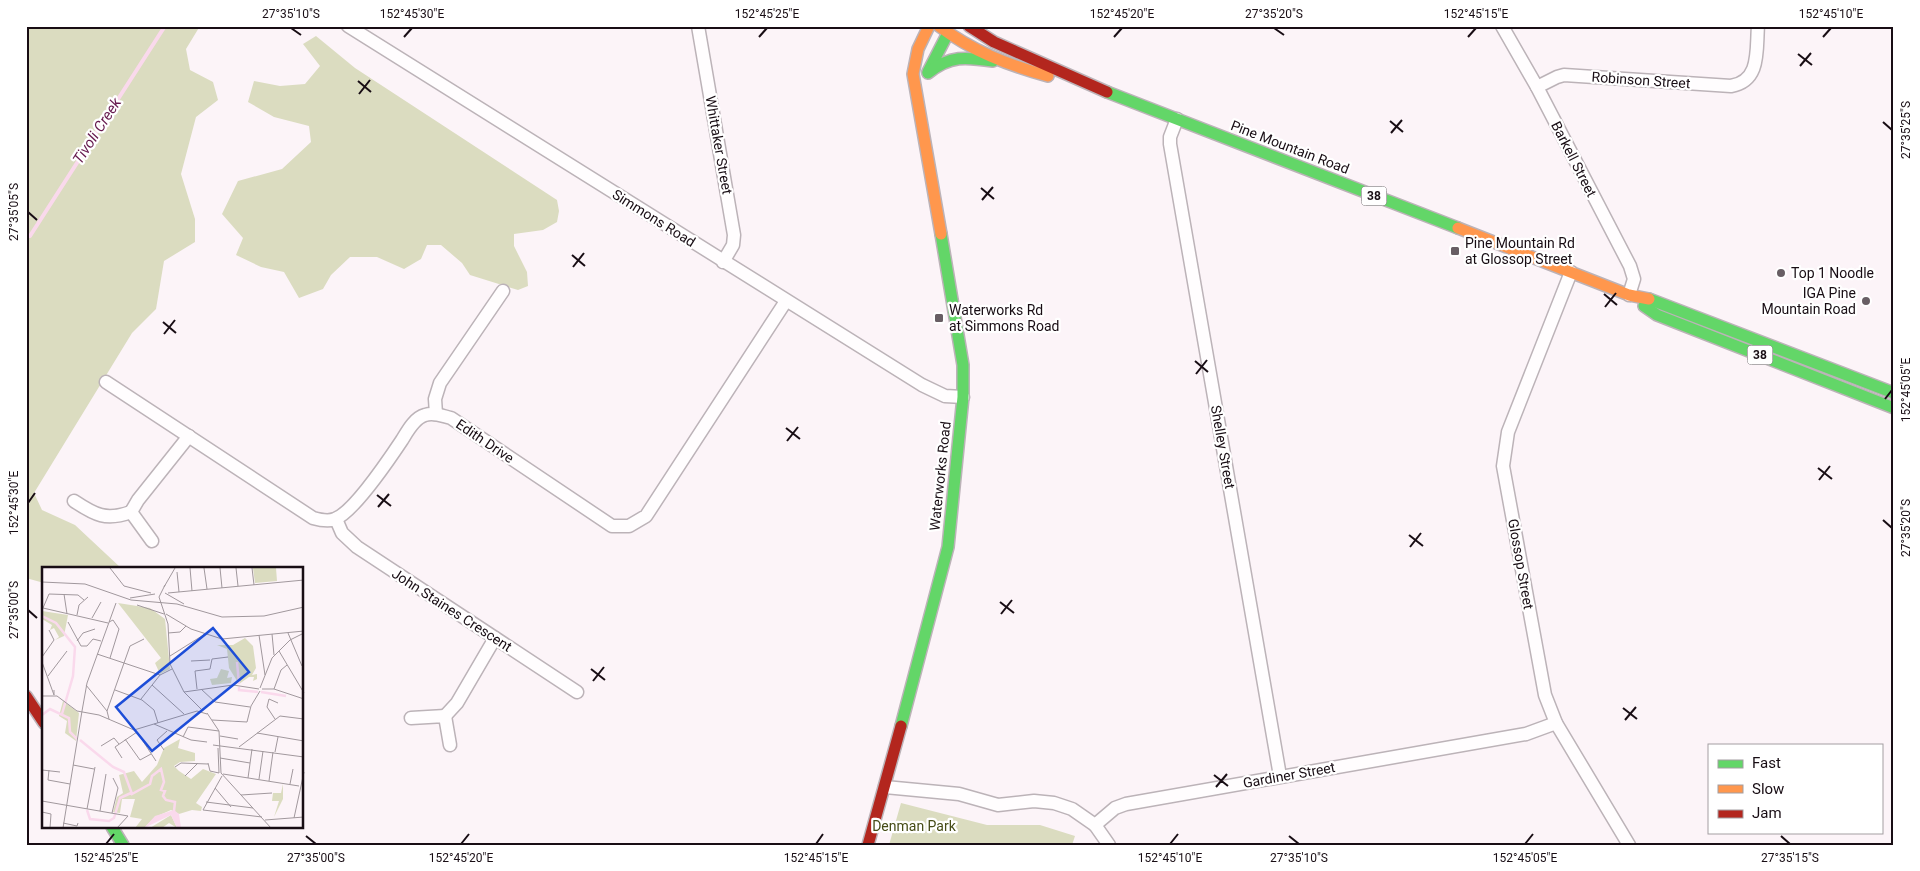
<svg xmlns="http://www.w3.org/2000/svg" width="1920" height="871" font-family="Roboto,sans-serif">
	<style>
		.green { fill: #dbdcc0 }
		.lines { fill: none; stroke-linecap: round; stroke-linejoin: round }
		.stream { stroke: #fad9ec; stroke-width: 4 }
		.street-casing { stroke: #bcb3b8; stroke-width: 15 }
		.fast-casing { stroke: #bcb3b8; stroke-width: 14 }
		.slow-casing { stroke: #bcb3b8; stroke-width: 14 }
		.jam-casing { stroke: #bcb3b8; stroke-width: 14 }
		.street { stroke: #fffdfe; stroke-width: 12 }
		.fast { stroke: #63d668; stroke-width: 11 }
		.slow { stroke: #ff974d; stroke-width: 11 }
		.jam { stroke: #b3261e; stroke-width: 11 }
		.ticks { fill: none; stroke: #180d14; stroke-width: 2 }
		.poi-dot { fill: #685e64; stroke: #fff; stroke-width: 2 }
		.labels { text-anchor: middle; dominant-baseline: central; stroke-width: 4.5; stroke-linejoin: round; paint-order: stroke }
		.shield { fill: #fff; stroke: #5d565a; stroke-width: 1 }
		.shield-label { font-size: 12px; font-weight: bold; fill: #180d14 }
		.street-label { font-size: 14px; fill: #180d14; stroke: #fff }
		.poi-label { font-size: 14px; fill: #180d14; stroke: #fff; text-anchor: start }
		.park-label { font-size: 14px; fill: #454b16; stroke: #fff }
		.water-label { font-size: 15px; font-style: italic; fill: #66194e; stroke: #fff }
		.inset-river { fill: none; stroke: #fad9ec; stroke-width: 2.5 }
		.inset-road { fill: none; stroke: #a1989d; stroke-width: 1 }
		.view { fill: #1d4ed8; fill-opacity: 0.15; stroke: #1d4ed8; stroke-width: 2.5 }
		.inset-edge { fill: none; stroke: #180d14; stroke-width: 2.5 }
		.neatline { fill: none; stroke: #180d14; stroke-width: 2 }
		.ticks-label { font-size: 12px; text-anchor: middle; fill: #180d14 }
	</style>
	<rect width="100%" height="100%" fill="#fcf4f8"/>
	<g class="green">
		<polygon points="26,26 200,26 186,49 190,70 213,82 218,100 196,117 181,174 195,219 195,242 164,261 156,309 132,333 34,493 42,510 75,525 121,568 44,568 44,583 26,578"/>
		<polygon points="316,36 355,68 557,200 559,211 557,222 543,230 514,234 514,246 527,272 528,286 518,290 470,275 462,263 441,245 427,245 421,259 404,269 377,257 350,257 331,275 323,289 299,298 284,272 261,267 236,255 243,238 222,214 238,181 282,169 311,142 309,126 274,117 248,102 254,81 280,86 305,84 320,66 303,44"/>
		<polygon points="901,803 987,825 1040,825 1075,836 1072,845 889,845"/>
	</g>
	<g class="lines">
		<polyline class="stream" points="30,236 165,26"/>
		<g class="street-casing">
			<g id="street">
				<polyline points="348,26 922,385 945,396 963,397"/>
				<polyline points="698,26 734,235 733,245 723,262"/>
				<polyline points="1502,26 1537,87 1630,266 1634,279 1629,295"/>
				<path d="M1537,87L1557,77L1564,75L1731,86C1761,81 1756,50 1758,26"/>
				<polyline points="1177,119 1170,137 1170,144 1280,776"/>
				<polyline points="1571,272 1508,432 1503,466 1545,695 1556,723 1629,845"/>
				<path d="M106,382L313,518C320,520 328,522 335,519C354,512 390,458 402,440C407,432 414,418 425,415C434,412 442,416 451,418L612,526H629L646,516L786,301"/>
				<polyline points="436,414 435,399 440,383 503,291"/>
				<path d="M74,501C95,515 106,521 131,512"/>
				<polyline points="336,519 342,533 357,547 577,692"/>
				<polyline points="152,541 131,512 138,500 189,436"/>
				<polyline points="445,716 457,703 495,638"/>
				<polyline points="411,718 445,716 450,745"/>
				<polyline points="885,787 959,794 998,805 1034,801 1054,803 1072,809 1095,825 1115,808 1126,804 1526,734 1556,723"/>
				<polyline points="1095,825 1109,845"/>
			</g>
		</g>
		<g class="fast-casing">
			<g id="fast">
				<polyline points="928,72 948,33"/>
				<path d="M928,73C950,55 966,57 993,61"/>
				<polyline points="1107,92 1458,228"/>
				<polyline points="1649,299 1894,393"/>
				<polyline points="1644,306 1657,315 1894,408"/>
				<polyline points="901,726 948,547 963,397 963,365 941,234"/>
				<polyline points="112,827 123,845"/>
			</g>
		</g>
		<g class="slow-casing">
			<g id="slow">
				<polyline points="929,26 918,49 913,74 941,234"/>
				<path d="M939,26C972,51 1008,65 1048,76"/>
				<polyline points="1458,228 1629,295 1649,299"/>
			</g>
		</g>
		<g class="jam-casing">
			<g id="jam">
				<polyline points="969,26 994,42 1107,92"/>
				<polyline points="26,696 44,723"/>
				<polyline points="868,845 901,726"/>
			</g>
		</g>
		<use href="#street" class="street"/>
		<use href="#fast" class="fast"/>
		<use href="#slow" class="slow"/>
		<use href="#jam" class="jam"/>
	</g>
	<path class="ticks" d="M291,28L301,35M1274,28L1284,35M404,37L412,28M759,37L767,28M1114,37L1122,28M1468,37L1476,28M1823,37L1831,28M1798,54L1812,65M1800,66L1811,53M358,81L371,92M359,94L370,80M1390,121L1403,132M1883,122L1892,130M1391,133L1402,120M981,188L994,199M982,200L993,187M28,212L37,220M572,255L585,266M573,267L584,253M1604,294L1617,305M1605,307L1616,293M163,322L176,333M164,334L175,320M1195,361L1208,372M1196,374L1207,360M1885,399L1892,390M786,428L800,439M787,441L798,427M1818,468L1832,479M1819,480L1830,466M377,495L391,506M28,503L35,493M378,507L389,494M1883,520L1892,528M1409,535L1423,546M1410,547L1421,533M1000,602L1014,613M28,610L37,618M1001,614L1012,600M591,669L605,680M593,681L604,667M1623,708L1637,719M1625,720L1636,707M1214,775L1228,786M1216,787L1227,774M306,836L316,844M1289,836L1299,844M1781,836L1790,844M106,844L114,834M461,844L469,834M816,844L823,834M1170,844L1178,834M1525,844L1533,834"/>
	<g class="poi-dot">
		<rect x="1450" y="246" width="10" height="10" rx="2.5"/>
		<circle cx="1781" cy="273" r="5"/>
		<circle cx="1866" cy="301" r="5"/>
		<rect x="934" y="313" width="10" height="10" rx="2.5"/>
	</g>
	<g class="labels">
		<g class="shield">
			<rect x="1361.5" y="186.5" width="25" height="19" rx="4"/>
			<rect x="1747.5" y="345.5" width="25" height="19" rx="4"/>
		</g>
		<g class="shield-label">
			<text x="1374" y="196">38</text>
			<text x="1760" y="355">38</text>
		</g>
		<g class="street-label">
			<text transform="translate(1641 80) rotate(4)">Robinson Street</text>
			<text transform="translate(719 145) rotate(80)">Whittaker Street</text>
			<text transform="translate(1290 147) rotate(21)">Pine Mountain Road</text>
			<text transform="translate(1574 159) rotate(63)">Barkell Street</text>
			<text transform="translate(654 218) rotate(32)">Simmons Road</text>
			<text transform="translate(485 441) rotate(34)">Edith Drive</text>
			<text transform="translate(1223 447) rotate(80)">Shelley Street</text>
			<text transform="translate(940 476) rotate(-84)">Waterworks Road</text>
			<text transform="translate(1521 564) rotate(80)">Glossop Street</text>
			<text transform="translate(452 610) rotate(33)">John Staines Crescent</text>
			<text transform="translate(1289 775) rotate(-10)">Gardiner Street</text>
		</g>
		<g class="poi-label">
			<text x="1465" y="243">Pine Mountain Rd<tspan x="1465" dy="16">at Glossop Street</tspan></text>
			<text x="1791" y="273">Top 1 Noodle</text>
			<text x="1856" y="293" text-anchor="end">IGA Pine<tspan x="1856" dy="16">Mountain Road</tspan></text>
			<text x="949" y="310">Waterworks Rd<tspan x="949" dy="16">at Simmons Road</tspan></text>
		</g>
		<g class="park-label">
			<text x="914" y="826">Denman Park</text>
		</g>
		<g class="water-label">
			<text transform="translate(97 131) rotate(-57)">Tivoli Creek</text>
		</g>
	</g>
	<g transform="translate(42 567)">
		<rect width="261" height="261" fill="#fcf4f8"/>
		<path d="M211,1H234L235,14L213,16ZM76,36L108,41L123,52L128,102L118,107L113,96L119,91ZM0,44L26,48L22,69L13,73L17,70L12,61L8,63L10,58L0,52ZM203,71L211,79L214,101L210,108L215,107V112L211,114L212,110H207L197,117L187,101L185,82L175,78H191ZM179,102L187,104L185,111L190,110L189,116L170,118L168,112L175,111ZM21,134L37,146L34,174L23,166L25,154L17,149ZM138,172L136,181L153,186V194L138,195L132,199L137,204L149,212L161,202L174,207L154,236L160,240L159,244L150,243L137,247L129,243L113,250L102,261H93L100,252L88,250L93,232H80L78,246L71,245L75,230L81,226L77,208L92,204L100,215L115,198L122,181ZM241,217V232L232,250L237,234H230L231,226H239ZM129,248L135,261L127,256L120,261H108Z" fill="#dbdcc0"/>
		<path d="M132,243L137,247L139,261H135L129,248L102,261L113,249Z" fill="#fad9ec"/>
		<path class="inset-river" d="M0,49L14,56L33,80L31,109L20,147M195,95L197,117M197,120V123L216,125M219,125L244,129M0,148L8,142L27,151L28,165L35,172M38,173L71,200L82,205L90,227L108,217L110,209L119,202L122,215L119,223L123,224L121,229L124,233L133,235L132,244M45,243L48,252L67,254L72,251L78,231L89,226"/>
		<path class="inset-road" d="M68,1L82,19L109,26M148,1L150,24M162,1L165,22M178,1L180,21M194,1L196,19M210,1L212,18M135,5L137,25M0,15L43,17L89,33L135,37L180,50L222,49L262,40M123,18L117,30L126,57L128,97L142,125L159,142M122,20L133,1M123,26L142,37M126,26L262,13M22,27L25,47M88,31L113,27M42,33L36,28L7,27L1,41L66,56M95,38L122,47M124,47L149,62L180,72L262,64M35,48L37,38L46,30M50,51L59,35M26,55L39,79H45L51,72L59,74M67,55L71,53L77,62L68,91M126,66L138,65L144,59M246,66L260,99M230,67L232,88M217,68L223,108M35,74L41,66L53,62M237,84L262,126M55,87L118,108M128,89L163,67M0,90L12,73L7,63M149,94L168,93M0,95L12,128V123M6,109L25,84M44,118L65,144L67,152M110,118L142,147M218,121L230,91L248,73L262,66M155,122L153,104L168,102L170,92L186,90M159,122L173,135L208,140M220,122H232L262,132M232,122L239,103L245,98M73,123L100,133L112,143L116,156M142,125L191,118L217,122M0,129H15L35,144L57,148L92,163L155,144L165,147M99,132L118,108L130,102M40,144L45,116L74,36M65,144L88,79L102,72M165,146L177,164L179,206L229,261M233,152L225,140L227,132L236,136M170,153L205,155L209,139L218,124M112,157L149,173L165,175M95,165L114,194M215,166L262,174M178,169L196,172M141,170L146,160L177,164M83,172L98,193L109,187M171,178L262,190M59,179L72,171L77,177M197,180L238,149L262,152M122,183L115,173L125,164M233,185L236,170M80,191L73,180L95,165M178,191L208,196M166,196L168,204L177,206L176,181M31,198L52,202M133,200L139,196L166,197M0,203L18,205M7,203L6,213L28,217M181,207L257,219M143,209L156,196M180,209L161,243L220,250M206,211L210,182M217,212L221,184M227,214L231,185M248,217L251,202M173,221L189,240M199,228L230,226M0,234L86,249L75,261M164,235L211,241M45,242L53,200M58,244L64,207M0,245L9,247L8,261M70,246L76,221L71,211M252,251L262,205M223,253L262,250M21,256L35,259L36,256M21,261L40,144"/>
		<path class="view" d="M171,61L207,105L110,184L74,140Z"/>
		<rect width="261" height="261" class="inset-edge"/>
	</g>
	<rect width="1920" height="871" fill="none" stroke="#ffffff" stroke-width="55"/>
	<rect x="1708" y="744" width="175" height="90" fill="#ffffff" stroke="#a39ea1"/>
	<rect x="1718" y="760" width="25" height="8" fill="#63d668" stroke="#a39ea1"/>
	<text x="1752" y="768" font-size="15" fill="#180d14">Fast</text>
	<rect x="1718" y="785" width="25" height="8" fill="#ff974d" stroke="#a39ea1"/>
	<text x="1752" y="794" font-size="15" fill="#180d14">Slow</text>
	<rect x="1718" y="810" width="25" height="8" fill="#b3261e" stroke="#a39ea1"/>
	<text x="1752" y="818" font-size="15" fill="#180d14">Jam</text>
	<rect x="28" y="28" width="1864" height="816" class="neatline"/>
	<g class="ticks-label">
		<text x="291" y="18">27°35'10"S</text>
		<text x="412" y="18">152°45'30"E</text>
		<text x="767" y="18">152°45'25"E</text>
		<text x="1122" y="18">152°45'20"E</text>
		<text x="1274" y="18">27°35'20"S</text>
		<text x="1476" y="18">152°45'15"E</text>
		<text x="1831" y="18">152°45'10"E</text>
		<text transform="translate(1906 130) rotate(-90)" y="4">27°35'25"S</text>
		<text transform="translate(14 212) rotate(-90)" y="4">27°35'05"S</text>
		<text transform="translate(1906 390) rotate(-90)" y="4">152°45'05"E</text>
		<text transform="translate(14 503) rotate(-90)" y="4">152°45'30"E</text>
		<text transform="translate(1906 528) rotate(-90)" y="4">27°35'20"S</text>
		<text transform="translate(14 610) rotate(-90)" y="4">27°35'00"S</text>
		<text x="106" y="862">152°45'25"E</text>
		<text x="316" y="862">27°35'00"S</text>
		<text x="461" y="862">152°45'20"E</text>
		<text x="816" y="862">152°45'15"E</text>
		<text x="1170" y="862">152°45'10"E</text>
		<text x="1299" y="862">27°35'10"S</text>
		<text x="1525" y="862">152°45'05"E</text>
		<text x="1790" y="862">27°35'15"S</text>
	</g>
</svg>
